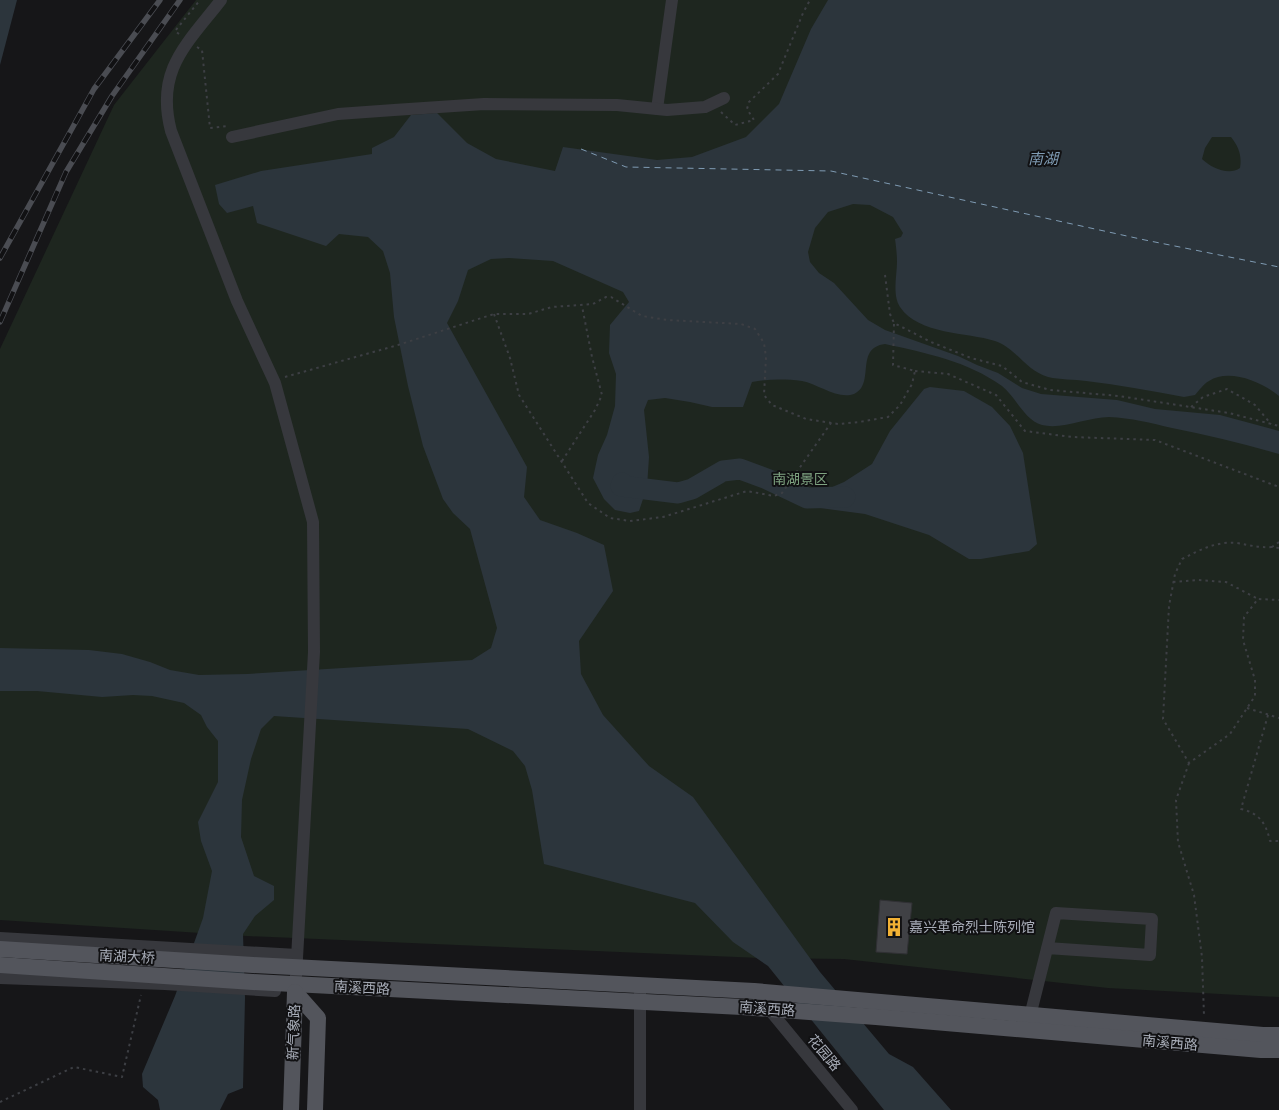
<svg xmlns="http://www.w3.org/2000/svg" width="1279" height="1110" font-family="'Nunito Sans','Noto Sans SC',sans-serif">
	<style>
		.green { fill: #1e261f }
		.water { fill: #2c353c; fill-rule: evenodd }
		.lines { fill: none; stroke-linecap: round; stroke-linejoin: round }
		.river { stroke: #2c353c; stroke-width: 21 }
		.ferry { stroke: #7f9bb3; stroke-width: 1; stroke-dasharray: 6 5; stroke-linecap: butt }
		.building { fill: #404145; stroke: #303034 }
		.path { stroke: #3d3f44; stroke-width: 2; stroke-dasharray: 2.5 4; stroke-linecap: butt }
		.minor { stroke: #37383d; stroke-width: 12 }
		.major { stroke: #53555c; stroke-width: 16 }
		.rail-casing { stroke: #4a4c52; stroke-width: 5.5 }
		.rail { stroke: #111113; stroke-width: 4; stroke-dasharray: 11; stroke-linecap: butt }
		.labels { text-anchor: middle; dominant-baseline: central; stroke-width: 4; stroke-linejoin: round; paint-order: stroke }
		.park-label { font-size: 14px; fill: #7fa381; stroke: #111113 }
		.poi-label { font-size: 14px; fill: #a8adb8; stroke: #111113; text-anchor: start }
		.street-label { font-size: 14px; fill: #a8adb8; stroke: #111113 }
		.water-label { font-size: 15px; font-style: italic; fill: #7f9bb3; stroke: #111113 }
	</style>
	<rect width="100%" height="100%" fill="#161618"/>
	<polygon class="green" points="196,0 1279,0 1279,997 1108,988 844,959 760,958 247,936 0,920 0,349 114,105"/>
	<g class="water">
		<polygon points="0,0 17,0 0,65"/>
		<path d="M828,0H1279V396C1262,382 1229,368 1209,381C1203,384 1199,391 1195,395L1184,397C1152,391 1119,385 1086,381C1074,379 1060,380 1048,377C1026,371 1016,348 995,341C967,332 919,335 900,307C892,295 897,275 897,262C897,254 896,246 895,239L901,237L903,233L893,217L870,205L853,204L828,212L815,228L808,252L810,262L819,273L834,283L868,320L885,330L958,356L977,365L998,373L1022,388L1041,394L1117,400L1155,409L1220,415L1279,431V454C1244,444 1208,435 1172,428C1151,423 1131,418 1109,417C1088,417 1062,430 1042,425C1024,420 1016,397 1002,386C967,361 926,353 885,344C854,348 876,384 854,394C838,400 818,384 802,381C785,379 769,379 752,382L743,407H712L690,402L665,398L648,400L644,410L649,457L647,487L639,511L630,513L615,510L604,499L593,478L598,455L607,435L615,406L616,374L609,353L610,325L629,302L623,292L553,261L509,258L491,259L468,270L458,301L447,323L527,467L524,497L540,520L577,533L604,545L613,591L579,641L581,674L603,715L649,766L693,797L820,972L889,1054L913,1067L951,1110H884L768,966L733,942L695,903L544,864L532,790L525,766L513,751L468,729L274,716L261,729L251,759L242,800L241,837L254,876L274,886V900L255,916L243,934L245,998L243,1088L228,1094L220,1110H160L158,1100L143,1087L142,1074L175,996L203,918L212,871L201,841L198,822L218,782V741L207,727L201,715L184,703L152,696L133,695L102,697L37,691H0V648L89,650L122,654L150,662L170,670L199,675L247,674L472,660L491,648L497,628L470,529L453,513L443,499L423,446L408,386L394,317L390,273L383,251L368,237L339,234L326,246L257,223L253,206L227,213L219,204L215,185L261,171L372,154V148L394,137L411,115L437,113L467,143L496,159L555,171L563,147L657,160L692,157L746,137L779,104L811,29ZM1212,137H1231C1239,147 1242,156 1240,168C1229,176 1211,168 1202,159L1205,148Z"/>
		<polygon points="930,387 964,391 992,407 1010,426 1023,453 1037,544 1029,551 981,559 969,559 929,535 865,514 820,508 816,494 844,482 872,464 890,431 924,389"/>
	</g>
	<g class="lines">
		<polyline class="river" points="622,483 621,486 678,493 692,489 723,471 740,469 767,479 807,498 845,497"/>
		<polyline class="ferry" points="581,149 626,167 831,171 1145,240 1279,267"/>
	</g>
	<polygon class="building" points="880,900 912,903 907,954 876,952"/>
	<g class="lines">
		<g class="path">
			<polyline points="179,34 175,31 200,0"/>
			<polyline points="197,47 202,50 210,128 227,126"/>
			<polyline points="721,112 735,125 754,120 747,109 749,102 778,74 803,13 810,0"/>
			<polyline points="885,275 890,314 894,323 931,342 971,358 1002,366 1022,382 1050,390 1119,396 1229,413 1279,426"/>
			<polyline points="494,314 510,358 519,395 588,503 610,518 630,521 663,517 747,491 774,496 782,493 831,423"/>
			<polyline points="915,371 948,374 996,395 1025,431 1072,437 1155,440 1279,487"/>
			<polyline points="285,377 398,345 494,314 528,314 552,307 593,304 606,297 611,297 642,316 667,320 741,324 755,329 764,343 766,357 764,395 772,405 806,419 838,424 859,422 888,417 900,405 912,384 915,371 893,365 894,323"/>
			<polyline points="1191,407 1203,397 1227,389 1255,405 1271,424"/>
			<polyline points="562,461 595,410 602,395 592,357 582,306"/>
			<polyline points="1279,542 1272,547 1279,548"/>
			<path d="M1272,547C1258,548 1250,545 1237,543C1216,541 1200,550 1182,559L1175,574L1169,606L1163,719L1189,763L1230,734L1255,696V680L1243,640L1244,617L1258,599L1279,600"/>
			<polyline points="1173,582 1198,580 1226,582 1258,599"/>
			<polyline points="1247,708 1279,718"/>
			<path d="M1268,715L1241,809C1259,813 1266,823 1270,841H1279"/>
			<polyline points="1189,763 1176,800 1178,842 1194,895 1202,957 1204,1016"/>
			<polyline points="0,1102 74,1067 122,1077 141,995"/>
		</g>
		<g class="minor">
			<path d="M221,0C187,44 155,70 171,131L237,301L275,383L313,522L314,652L296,976"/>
			<polyline points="657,109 672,0"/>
			<polyline points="232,137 338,114 394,110 484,104 617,105 667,110 705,107 724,98"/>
			<polyline points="0,938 297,955"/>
			<polyline points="0,978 165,984 275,991"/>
			<polyline points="754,991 852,1110"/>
			<polyline points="640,993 640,1110"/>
			<polyline points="1028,1023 1030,1016 1056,913 1152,919 1150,955 1047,948"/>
		</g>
		<g class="major">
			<polyline points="0,949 253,965 754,991 1263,1035 1279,1035"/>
			<polyline points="0,965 253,982 742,1007 876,1017 1261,1050 1279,1050"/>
			<polyline points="295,992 318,1018 315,1110"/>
			<polyline points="291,1110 295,992"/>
		</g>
		<g class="rail-casing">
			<g id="rail">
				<polyline points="0,258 94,89 160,0"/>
				<polyline points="0,322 66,172 112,96 180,0"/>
			</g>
		</g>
		<use href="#rail" class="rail"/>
	</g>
	<defs>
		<g id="building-bare" transform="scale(1.5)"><path d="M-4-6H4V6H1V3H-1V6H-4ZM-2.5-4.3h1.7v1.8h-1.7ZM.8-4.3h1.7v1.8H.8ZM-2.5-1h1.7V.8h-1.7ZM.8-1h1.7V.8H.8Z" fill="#f2b134" stroke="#111113" stroke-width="2.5" paint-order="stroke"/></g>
	</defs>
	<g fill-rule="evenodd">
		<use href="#building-bare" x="894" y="927"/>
	</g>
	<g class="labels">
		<g class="park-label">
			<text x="800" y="479">南湖景区</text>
		</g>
		<g class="poi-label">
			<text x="909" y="927">嘉兴革命烈士陈列馆</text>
		</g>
		<g class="street-label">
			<text transform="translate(127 957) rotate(3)">南湖大桥</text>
			<text transform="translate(362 988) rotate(3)">南溪西路</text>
			<text transform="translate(767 1009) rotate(4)">南溪西路</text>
			<text transform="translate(294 1032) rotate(-88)">新气象路</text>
			<text transform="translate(1170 1043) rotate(5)">南溪西路</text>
			<text transform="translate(824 1053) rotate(50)">花园路</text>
		</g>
		<g class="water-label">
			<text x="1043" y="159">南湖</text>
		</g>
	</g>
</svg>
